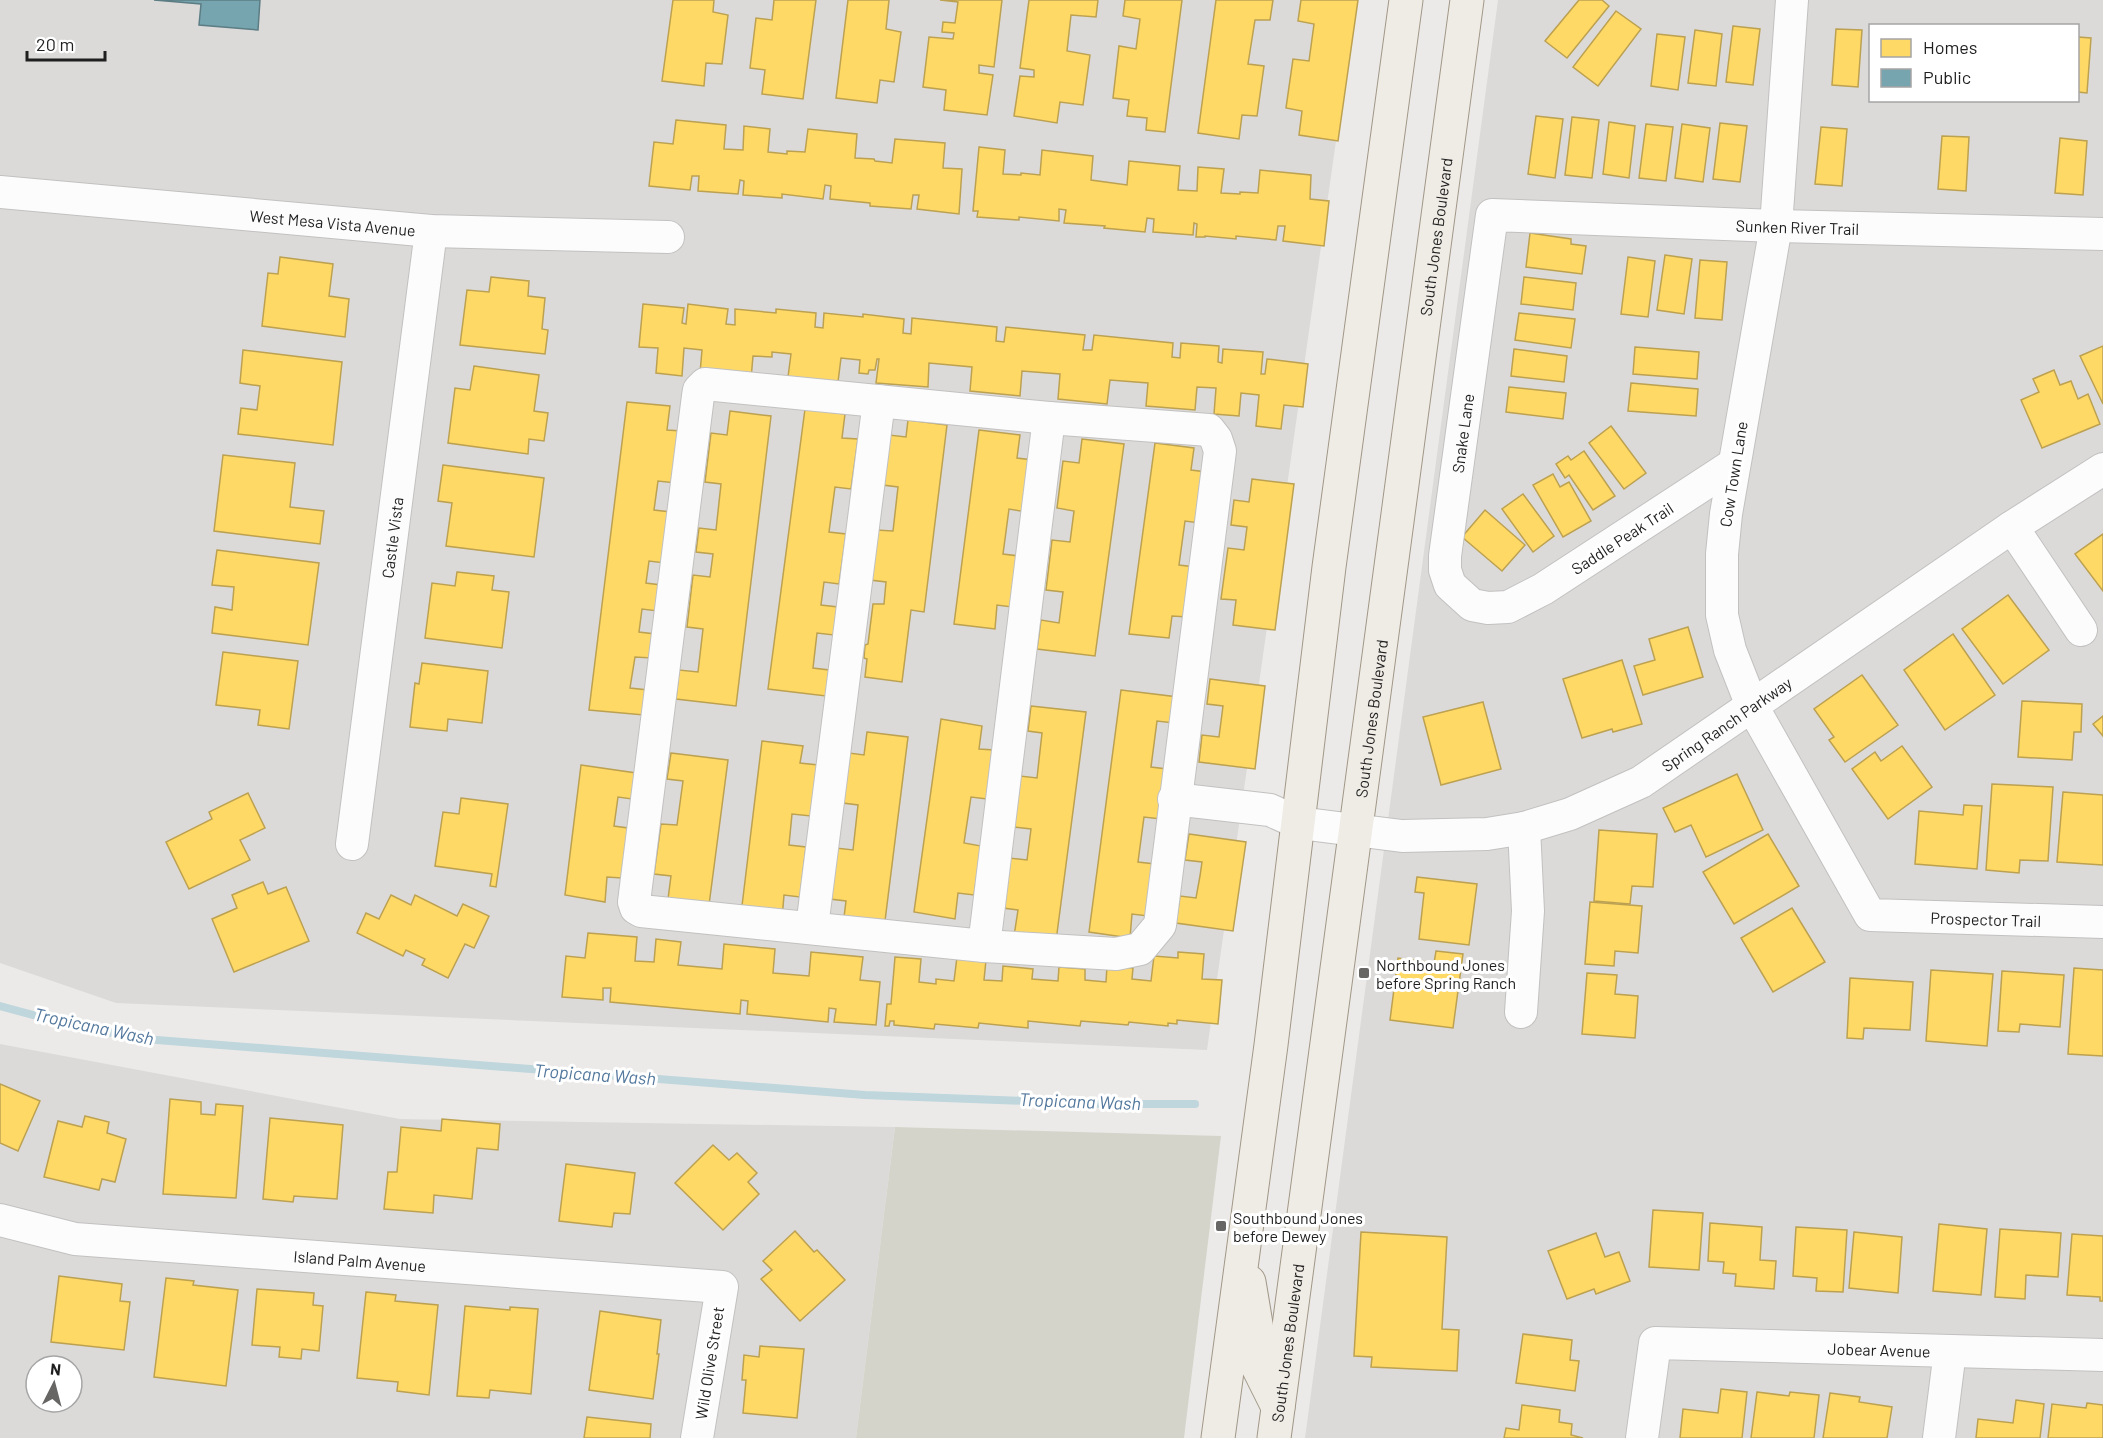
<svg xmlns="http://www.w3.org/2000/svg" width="2103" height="1438" font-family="Barlow,sans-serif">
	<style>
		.residential { fill: #dcdad9; fill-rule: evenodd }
		.religious { fill: #dbdad9 }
		.construction { fill: #d5d4ca }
		.homes { fill: #ffd966; stroke: #bca151; stroke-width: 1.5 }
		.public { fill: #76a5af; stroke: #5c7d84; stroke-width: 1.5 }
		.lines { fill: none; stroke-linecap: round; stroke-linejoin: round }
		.stream { stroke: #bed6dc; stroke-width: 8 }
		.street-casing { stroke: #c2c1c0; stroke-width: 34 }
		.primary-casing { stroke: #a09787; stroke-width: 35 }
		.street { stroke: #fcfcfc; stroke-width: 32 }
		.primary { stroke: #efebe5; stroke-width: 33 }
		.poi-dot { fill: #676665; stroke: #fff; stroke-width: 2 }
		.labels { text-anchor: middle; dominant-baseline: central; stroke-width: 6; stroke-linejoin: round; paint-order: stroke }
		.street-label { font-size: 16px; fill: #1f1f1f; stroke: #fff }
		.poi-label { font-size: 16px; fill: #1f1f1f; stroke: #fff; text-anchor: start }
		.water-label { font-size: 18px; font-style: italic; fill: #53789d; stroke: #fff }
	</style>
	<rect width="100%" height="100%" fill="#eceae8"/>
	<g class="residential">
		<polygon points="0,0 1356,0 1207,1050 116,1003 0,963"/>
		<path d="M1498,0H2103V1438H1305ZM1870,26H2078V100H1870Z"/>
		<path d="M0,1044L400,1119L895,1127L856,1438H0ZM36,1366H72V1402H36Z"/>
	</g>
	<polygon class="religious" points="0,0 668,0 645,206 0,146"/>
	<polygon class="construction" points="895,1127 1221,1136 1184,1438 856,1438"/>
	<g class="homes">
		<polygon points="673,0 714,0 713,12 728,15 722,64 706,63 704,86 662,81"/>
		<polygon points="774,0 816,0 803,99 762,94 765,70 750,68 756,18 772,20"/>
		<polygon points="848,0 889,0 886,29 901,32 894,82 880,80 877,103 836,98"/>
		<polygon points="940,0 1002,0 994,67 979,65 979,73 993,75 987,115 944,110 946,90 923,87 929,37 953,39 954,33 942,32 943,22 955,23 958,2"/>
		<polygon points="1029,0 1098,0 1096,17 1071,15 1067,51 1090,55 1083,105 1060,102 1057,123 1014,116 1020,76 1034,77 1034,70 1020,68"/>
		<polygon points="1125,0 1182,0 1165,132 1146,130 1147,118 1127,116 1129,100 1113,98 1119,46 1136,49 1140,19 1123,16"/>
		<polygon points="1216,0 1273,0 1270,20 1255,20 1248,64 1264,66 1257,116 1242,115 1239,139 1198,133"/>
		<polygon points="1301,0 1358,0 1338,141 1299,135 1302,111 1286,108 1293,59 1309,61 1314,24 1298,21"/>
		<polygon points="1579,0 1602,0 1609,6 1567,58 1545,41"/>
		<polygon points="1616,11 1641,29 1598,86 1573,67"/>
		<polygon points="1733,26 1760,29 1753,85 1726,82"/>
		<polygon points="1836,29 1862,30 1858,87 1832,85"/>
		<polygon points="1695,30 1722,34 1716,86 1688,83"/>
		<polygon points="1657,34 1685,37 1678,90 1651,86"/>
		<polygon points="2078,37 2091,38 2087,93 2078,92"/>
		<polygon points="1536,116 1563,119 1555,178 1528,174"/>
		<polygon points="1572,117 1599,120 1592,178 1565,175"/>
		<polygon points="676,120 726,125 724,149 743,150 744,126 770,129 768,152 787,154 787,151 805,152 808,129 857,134 855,158 874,159 875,161 892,163 895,139 945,143 943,168 962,169 959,214 917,209 919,195 913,195 911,209 870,206 870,203 830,199 831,186 825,185 823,199 782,194 782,198 743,195 744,181 740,180 738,194 698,191 699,176 692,176 690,190 649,186 654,142 673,144"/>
		<polygon points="1609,122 1635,126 1629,178 1603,174"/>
		<polygon points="1720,123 1747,126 1740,182 1713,179"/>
		<polygon points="1646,124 1673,127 1666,181 1639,178"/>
		<polygon points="1682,124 1710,128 1703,182 1675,178"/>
		<polygon points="1821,127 1847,129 1842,186 1815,184"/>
		<polygon points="1942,136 1969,137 1966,191 1938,189"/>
		<polygon points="2060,138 2087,141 2083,195 2055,193"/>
		<polygon points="979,147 1005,150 1003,174 1021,175 1021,173 1040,175 1042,150 1093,156 1091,180 1127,185 1129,161 1180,166 1178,190 1197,191 1198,167 1224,169 1221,193 1240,194 1240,192 1258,193 1260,170 1311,175 1310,199 1329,201 1324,246 1283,241 1285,226 1278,226 1276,240 1236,236 1236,239 1205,236 1205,237 1196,237 1197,224 1194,223 1193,235 1153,232 1154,219 1147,218 1145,232 1104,228 1105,226 1064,223 1066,210 1059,209 1059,221 1019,217 1019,220 977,217 978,211 973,211"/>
		<polygon points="1530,233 1571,239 1571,244 1586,246 1582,274 1526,267"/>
		<polygon points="1665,255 1692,259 1684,314 1657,310"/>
		<polygon points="280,257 333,264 329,296 349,299 345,337 262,326 268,273 278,274"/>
		<polygon points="1628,257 1655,261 1648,317 1621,314"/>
		<polygon points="1700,260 1727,262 1722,320 1695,318"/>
		<polygon points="491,277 529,281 528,296 545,298 542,329 548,330 545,354 460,345 467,290 489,292"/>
		<polygon points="1524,277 1576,283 1573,310 1521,304"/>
		<polygon points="643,304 684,308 682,323 686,324 688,304 728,309 726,324 735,325 735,309 776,313 776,309 816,313 815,327 823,328 824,313 863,317 863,314 904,319 903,333 911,334 912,318 997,327 996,341 1004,342 1006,327 1085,335 1083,350 1092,350 1094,335 1173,343 1172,357 1180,358 1181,343 1219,346 1218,362 1222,363 1223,349 1263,352 1261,374 1265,374 1267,359 1308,364 1303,407 1284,405 1281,429 1256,426 1259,395 1241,393 1239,416 1214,414 1216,388 1197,387 1195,410 1146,406 1148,383 1110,380 1107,404 1058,399 1060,374 1022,371 1020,396 970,391 972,367 929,363 928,387 876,383 879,359 877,359 875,370 869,370 868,374 859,373 860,360 841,358 838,382 788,377 791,354 772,352 772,357 753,356 751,379 700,373 702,350 684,348 682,376 656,373 658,348 639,347"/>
		<polygon points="1519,313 1575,319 1571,348 1515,340"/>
		<polygon points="2103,346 2103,404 2080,356"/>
		<polygon points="1635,347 1699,352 1697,379 1633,374"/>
		<polygon points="1514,349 1567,356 1564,382 1511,376"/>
		<polygon points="243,350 342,362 333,445 238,434 241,408 257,410 260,386 240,383"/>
		<polygon points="474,366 539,375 534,411 548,413 544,441 529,439 528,454 448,443 455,388 470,390"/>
		<polygon points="2054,370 2060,385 2071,381 2078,399 2088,394 2100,424 2042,448 2021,400 2039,392 2033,379"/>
		<polygon points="1631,383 1698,389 1696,416 1628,411"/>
		<polygon points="1509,387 1566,393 1563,419 1506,412"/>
		<polygon points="627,402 670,406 667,430 682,431 676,483 658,481 654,510 671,512 665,563 649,561 646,583 661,585 658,611 642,609 639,632 655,634 652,658 635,657 630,688 648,690 644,715 589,710"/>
		<polygon points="805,409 845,414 842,438 858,439 851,489 835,487 829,532 846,534 839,584 824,582 821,605 838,607 834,635 817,633 813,668 829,670 826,696 768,689"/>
		<polygon points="730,411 771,416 736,706 676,699 679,670 698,672 703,629 687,627 693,575 710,577 713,554 696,552 699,528 716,530 721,484 705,482 711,433 727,435"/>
		<polygon points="908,420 947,425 924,612 911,610 902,682 865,677 867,659 864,658 865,645 868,644 873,604 884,604 886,582 870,580 876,530 893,531 898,487 883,485 889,435 906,437"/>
		<polygon points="1611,426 1646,473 1624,489 1589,443"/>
		<polygon points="979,430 1020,435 1017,458 1033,460 1026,512 1009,509 1003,554 1019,556 1012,607 997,605 995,629 954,624"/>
		<polygon points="1082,439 1124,444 1095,656 1037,649 1041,620 1059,623 1063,592 1046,590 1052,540 1070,542 1074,511 1057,508 1063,461 1079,463"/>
		<polygon points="1155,443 1194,448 1191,470 1207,472 1200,523 1185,521 1179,565 1195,567 1188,617 1172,616 1169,638 1129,634"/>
		<polygon points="1584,451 1615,496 1593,510 1569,475 1565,478 1556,464 1568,456 1571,460"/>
		<polygon points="223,455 295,463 290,507 324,511 320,544 214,531"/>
		<polygon points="443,465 544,478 534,557 446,546 452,503 438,501"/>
		<polygon points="1553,474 1560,487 1569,482 1591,521 1563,537 1533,485"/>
		<polygon points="1252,479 1294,484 1275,630 1233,625 1236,600 1221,599 1228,548 1244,550 1247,527 1231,525 1234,500 1249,502"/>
		<polygon points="1523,494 1554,536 1533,552 1502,509"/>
		<polygon points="1485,510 1525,545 1502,571 1462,537"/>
		<polygon points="2103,534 2103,591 2075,554"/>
		<polygon points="217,550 319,563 308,645 212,633 215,607 232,610 234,587 212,585"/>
		<polygon points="457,572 494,576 492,590 509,592 502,648 425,638 432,583 455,586"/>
		<polygon points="2008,595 2049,650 2003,684 1962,629"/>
		<polygon points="1688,627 1703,677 1643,695 1634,666 1655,660 1649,639"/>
		<polygon points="1953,634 1995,695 1945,730 1904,670"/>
		<polygon points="223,652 298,661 289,729 258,725 260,710 216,705"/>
		<polygon points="1622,660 1642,724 1613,732 1612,729 1582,738 1563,679"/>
		<polygon points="422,663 488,671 482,723 448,719 447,731 410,727 415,683 419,684"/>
		<polygon points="1862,675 1898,725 1845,762 1829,740 1834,737 1814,709"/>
		<polygon points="1210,679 1265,686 1255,769 1199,762 1202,735 1219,737 1223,706 1207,704"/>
		<polygon points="1121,690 1178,697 1174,723 1157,721 1151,767 1167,769 1161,819 1144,817 1138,862 1155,864 1148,916 1132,914 1130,938 1089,932"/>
		<polygon points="2022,701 2082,704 2081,732 2074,732 2072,760 2018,757"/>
		<polygon points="1483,702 1501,769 1441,785 1423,717"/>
		<polygon points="1031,706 1086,712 1056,941 1014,936 1018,910 1003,908 1009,858 1027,860 1031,829 1014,827 1020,776 1037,778 1042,733 1028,731"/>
		<polygon points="2103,716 2103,736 2093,724"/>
		<polygon points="941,719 982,726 979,749 994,750 987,799 971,797 964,843 981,846 974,895 958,893 955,919 914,912"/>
		<polygon points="867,732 908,737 884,929 843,925 846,901 830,899 836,848 853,850 858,805 843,803 849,753 864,755"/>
		<polygon points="762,741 803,746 800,763 818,765 811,816 792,814 789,845 806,847 800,897 784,895 782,919 741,914"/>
		<polygon points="1902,746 1932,787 1888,819 1852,769 1875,752 1881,761"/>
		<polygon points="671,753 728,760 709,905 668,899 671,876 654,874 661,824 677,825 683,781 667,779"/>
		<polygon points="581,765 636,773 632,799 618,797 614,826 628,828 622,878 607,877 605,902 565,895"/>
		<polygon points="1737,774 1763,830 1706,857 1691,825 1675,832 1663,808"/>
		<polygon points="1992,784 2053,787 2048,861 2020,860 2019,873 1986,870"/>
		<polygon points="2063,792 2103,795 2103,865 2057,862"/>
		<polygon points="248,793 265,828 240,840 250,860 189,889 166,842 212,819 209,812"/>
		<polygon points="461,798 508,804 496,887 490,886 492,874 435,866 443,812 459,814"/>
		<polygon points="1964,805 1982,806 1977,869 1915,864 1919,811 1963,815"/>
		<polygon points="1599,830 1657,834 1653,887 1632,886 1630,904 1594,901"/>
		<polygon points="1189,834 1246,842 1233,931 1176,923 1180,896 1196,898 1200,876 1202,862 1185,860"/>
		<polygon points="1768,834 1799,886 1734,924 1703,872"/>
		<polygon points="1417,877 1477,884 1469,945 1419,939 1424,893 1415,892"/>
		<polygon points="263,882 268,894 286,887 309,941 234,972 212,919 237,908 232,895"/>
		<polygon points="391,895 411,905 415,895 457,916 463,904 489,916 474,948 465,944 448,978 422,965 425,959 406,950 403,956 357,933 366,913 379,919"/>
		<polygon points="1590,902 1642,906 1638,953 1615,951 1614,966 1585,964"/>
		<polygon points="1792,908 1825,962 1773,992 1741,938"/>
		<polygon points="588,933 637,937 635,961 654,962 656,939 681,942 678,965 722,969 724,944 775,949 773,973 809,976 811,952 863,957 860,980 880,982 876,1025 834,1022 836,1009 829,1008 828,1022 747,1014 748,1001 741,1000 740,1014 610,1002 611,988 603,988 603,1000 562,997 566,956 585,958"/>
		<polygon points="1436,951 1463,954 1453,1028 1390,1020 1398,958 1434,963"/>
		<polygon points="1178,952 1204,954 1202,979 1222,980 1218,1024 1177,1020 1177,1024 1168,1023 1168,1026 1129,1022 1128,1025 1081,1021 1080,1026 1028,1021 1028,1028 979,1023 978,1028 935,1024 934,1029 894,1025 894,1021 890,1021 889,1026 885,1026 887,1004 891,1004 895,957 921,959 919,982 936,984 936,979 954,981 957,957 986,960 984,980 1002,981 1003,966 1033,969 1032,979 1058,981 1059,967 1085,969 1085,980 1106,982 1107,966 1133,968 1132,979 1151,981 1154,956 1178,958"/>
		<polygon points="2074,968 2103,970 2103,1056 2068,1054"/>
		<polygon points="1931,970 1993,974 1987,1046 1926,1041"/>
		<polygon points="2002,971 2064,975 2060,1027 2020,1024 2019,1032 1998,1031"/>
		<polygon points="1587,973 1617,975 1615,994 1638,996 1635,1038 1582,1034"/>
		<polygon points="1850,978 1913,982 1910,1030 1864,1028 1863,1039 1847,1038"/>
		<polygon points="0,1084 40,1101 18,1151 0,1143"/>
		<polygon points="170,1099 201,1102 201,1114 215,1115 216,1104 243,1106 236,1198 163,1194"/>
		<polygon points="85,1116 109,1122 107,1133 126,1139 115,1182 102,1179 99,1190 44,1177 58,1121 82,1127"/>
		<polygon points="270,1118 343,1125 337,1199 294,1196 293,1202 263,1199"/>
		<polygon points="442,1119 500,1124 498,1150 477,1148 472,1199 434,1195 433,1213 384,1209 388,1172 397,1172 401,1127 441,1131"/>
		<polygon points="713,1145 729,1160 737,1153 757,1173 748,1182 759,1194 723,1230 675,1183"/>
		<polygon points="566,1164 635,1173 630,1214 614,1213 612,1227 559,1221"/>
		<polygon points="1653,1210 1703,1213 1699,1270 1649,1267"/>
		<polygon points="1710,1223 1762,1227 1760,1260 1776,1261 1774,1289 1735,1286 1736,1274 1723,1273 1724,1262 1708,1261"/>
		<polygon points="1939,1224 1987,1229 1981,1295 1933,1291"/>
		<polygon points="1796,1227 1847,1230 1843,1292 1816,1291 1817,1278 1793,1276"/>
		<polygon points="2000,1229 2061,1233 2058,1277 2026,1275 2025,1299 1995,1297"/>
		<polygon points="795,1231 814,1252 817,1250 845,1280 800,1321 761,1279 772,1270 763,1261"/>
		<polygon points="1361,1232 1447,1237 1442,1329 1459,1330 1457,1371 1371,1367 1372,1357 1354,1356"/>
		<polygon points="1854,1232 1902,1237 1898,1293 1849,1288"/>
		<polygon points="1596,1233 1605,1257 1619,1252 1630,1281 1596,1294 1594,1289 1567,1299 1548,1251"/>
		<polygon points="2072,1234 2103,1236 2103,1301 2100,1301 2100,1297 2067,1295"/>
		<polygon points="59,1276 122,1284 120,1301 130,1302 124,1350 51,1342"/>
		<polygon points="166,1278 194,1281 193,1285 238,1290 226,1386 154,1377"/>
		<polygon points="257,1289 314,1293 313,1305 323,1306 319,1351 302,1349 301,1359 279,1357 280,1347 252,1345"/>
		<polygon points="366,1292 396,1295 395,1301 438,1305 429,1395 397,1391 398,1382 357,1378"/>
		<polygon points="465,1306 510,1310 510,1307 538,1309 531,1394 490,1390 489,1398 457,1396"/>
		<polygon points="600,1311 661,1320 657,1354 659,1354 653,1399 589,1390"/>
		<polygon points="1523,1334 1572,1340 1570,1360 1579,1361 1575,1391 1516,1383"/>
		<polygon points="760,1346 804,1349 797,1418 743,1413 746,1380 742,1380 744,1355 759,1357"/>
		<polygon points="1721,1389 1747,1392 1742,1438 1680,1438 1683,1409 1718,1413"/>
		<polygon points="1757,1392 1789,1396 1790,1392 1819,1395 1814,1438 1751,1438"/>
		<polygon points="1830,1393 1860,1397 1859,1402 1892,1407 1887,1438 1823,1438"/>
		<polygon points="2016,1400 2044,1404 2040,1438 1976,1438 1978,1419 2013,1423"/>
		<polygon points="2087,1403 2103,1405 2103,1438 2048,1438 2052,1404 2086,1408"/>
		<polygon points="1522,1405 1560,1410 1559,1422 1572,1424 1571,1435 1583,1438 1504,1438 1506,1428 1519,1430"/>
		<polygon points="587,1417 651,1424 650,1438 584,1438"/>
	</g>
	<polygon class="public" points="154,0 260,0 258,30 199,25 201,4"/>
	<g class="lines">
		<polyline class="stream" points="0,1006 70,1025 144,1039 865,1095 1108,1104 1195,1104"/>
		<g class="street-casing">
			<g id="street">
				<path id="s1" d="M1792,0L1776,226L1726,514L1722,554V615L1730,650L1752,706L1870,915L2103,922"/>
				<path id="s2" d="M0,192L431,231L668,237"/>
				<polygon points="705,384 1049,418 1209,430 1216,439 1220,451 1160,925 1140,949 1116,954 984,946 641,911 636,908 634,902 698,396 699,390"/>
				<path id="s3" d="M1733,465L1543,589L1508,607L1488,608L1472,605L1450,585L1445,570V556L1492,215L1776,226L2103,234"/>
				<polyline points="2012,527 2081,630"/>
				<path id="s4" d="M1174,799L1270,810L1299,823L1402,836L1487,834L1524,828L1570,814L1641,782L2012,527L2103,469"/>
				<path id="s5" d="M352,844L431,231"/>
				<polyline points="812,927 879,401"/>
				<polyline points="984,946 1049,418"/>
				<polyline points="1521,1012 1528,911 1524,828"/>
				<path id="s6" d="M0,1220L75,1239L722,1287L697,1438"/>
				<path id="s7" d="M1642,1438L1655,1343L2103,1355"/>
				<polyline points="1939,1438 1950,1351"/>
			</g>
		</g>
		<g class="primary-casing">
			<g id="primary">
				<polyline points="1249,1282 1258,1336 1257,1365 1278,1407"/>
				<polyline points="1218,1438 1271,1045 1329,567 1406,0"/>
				<path id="s8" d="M1274,1438L1467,0"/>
			</g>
		</g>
		<use href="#street" class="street"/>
		<use href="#primary" class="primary"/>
	</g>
	<g class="poi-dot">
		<rect x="1358" y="967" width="12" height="12" rx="3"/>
		<rect x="1215" y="1220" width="12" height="12" rx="3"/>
	</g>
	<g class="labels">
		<g class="street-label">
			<text stroke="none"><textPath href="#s2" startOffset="334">West Mesa Vista Avenue</textPath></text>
			<text stroke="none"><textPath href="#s3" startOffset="1012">Sunken River Trail</textPath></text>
			<text stroke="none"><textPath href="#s8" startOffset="1212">South Jones Boulevard</textPath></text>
			<text stroke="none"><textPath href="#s3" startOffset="486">Snake Lane</textPath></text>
			<text transform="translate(1733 474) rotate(-81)">Cow Town Lane</text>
			<text stroke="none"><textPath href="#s5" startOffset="309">Castle Vista</textPath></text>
			<text transform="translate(1622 538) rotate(-33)">Saddle Peak Trail</text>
			<text stroke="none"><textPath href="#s8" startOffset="726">South Jones Boulevard</textPath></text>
			<text stroke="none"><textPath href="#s4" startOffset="584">Spring Ranch Parkway</textPath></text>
			<text stroke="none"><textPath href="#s1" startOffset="1072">Prospector Trail</textPath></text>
			<text stroke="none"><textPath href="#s6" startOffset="363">Island Palm Avenue</textPath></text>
			<text stroke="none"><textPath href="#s8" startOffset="96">South Jones Boulevard</textPath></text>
			<text stroke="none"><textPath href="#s7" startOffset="320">Jobear Avenue</textPath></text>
			<text transform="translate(709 1363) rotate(-81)">Wild Olive Street</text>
		</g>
		<g class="poi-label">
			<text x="1376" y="964">Northbound Jones<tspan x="1376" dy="18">before Spring Ranch</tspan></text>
			<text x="1233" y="1217">Southbound Jones<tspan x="1233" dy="18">before Dewey</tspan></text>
		</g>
		<g class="water-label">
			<text transform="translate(94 1026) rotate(12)">Tropicana Wash</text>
			<text transform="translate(595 1074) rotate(4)">Tropicana Wash</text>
			<text transform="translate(1080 1101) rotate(2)">Tropicana Wash</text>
		</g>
	</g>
	<rect x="1869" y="24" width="210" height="78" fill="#ffffff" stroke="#a5a5a5" stroke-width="1.5"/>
	<rect x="1881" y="39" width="30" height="18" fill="#ffd966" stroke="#a5a5a5" stroke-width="1.5"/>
	<text x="1923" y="54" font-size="18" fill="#1f1f1f">Homes</text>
	<rect x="1881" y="69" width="30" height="18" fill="#76a5af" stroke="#a5a5a5" stroke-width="1.5"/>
	<text x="1923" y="84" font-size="18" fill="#1f1f1f">Public</text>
	<g transform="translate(54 1384) rotate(6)"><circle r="28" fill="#ffffff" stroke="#a5a5a5" stroke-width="1.5"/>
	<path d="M0-4.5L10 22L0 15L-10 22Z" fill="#676665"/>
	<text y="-9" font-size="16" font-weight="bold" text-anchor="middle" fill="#1f1f1f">N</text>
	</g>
	<path d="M27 51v9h78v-9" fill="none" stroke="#1f1f1f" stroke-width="3"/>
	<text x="36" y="51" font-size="18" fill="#1f1f1f" stroke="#ffffff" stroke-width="4.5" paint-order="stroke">20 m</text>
</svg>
